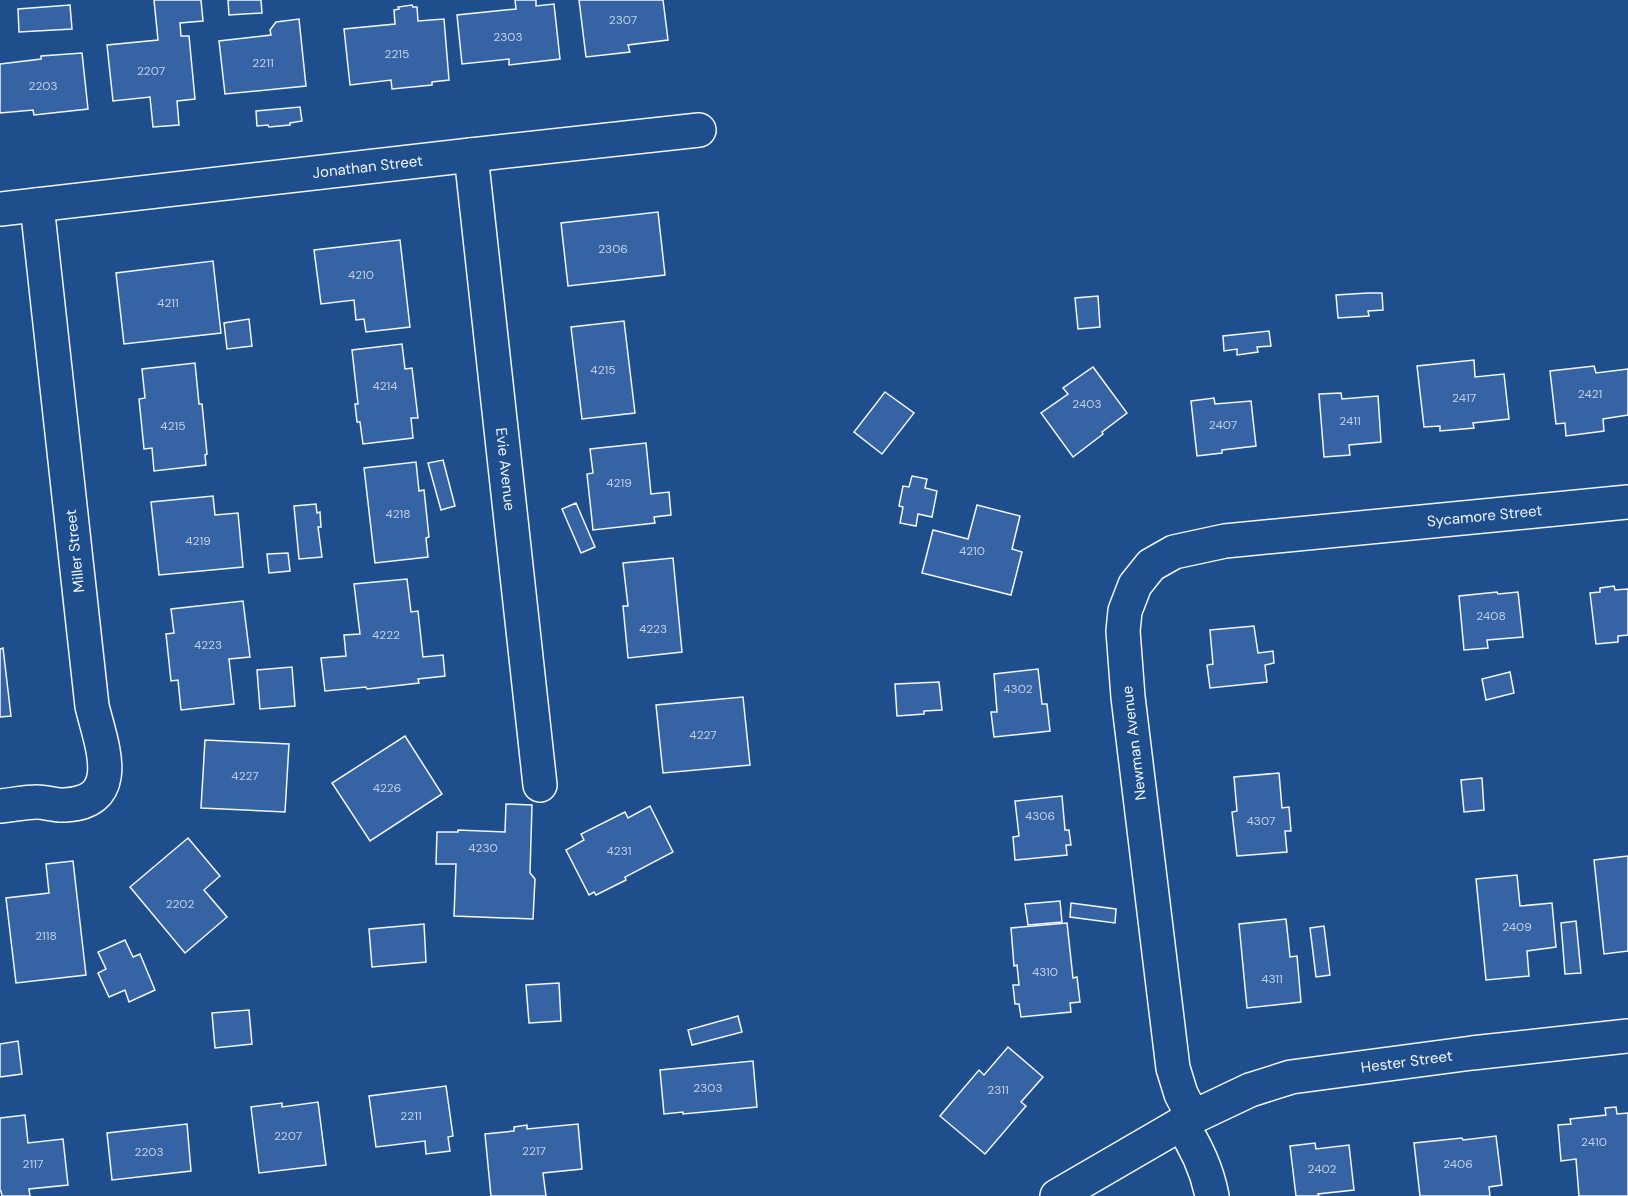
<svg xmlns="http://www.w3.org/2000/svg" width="1628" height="1196" font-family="'DM Sans',sans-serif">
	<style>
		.building { fill: #3563a3; stroke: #f2f6ff; stroke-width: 1.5 }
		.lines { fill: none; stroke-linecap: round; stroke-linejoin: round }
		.street-casing { stroke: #f2f6ff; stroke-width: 36 }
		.street { stroke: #1f4e8c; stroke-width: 33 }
		.labels { text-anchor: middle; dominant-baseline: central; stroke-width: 4.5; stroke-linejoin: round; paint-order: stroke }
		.number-label { font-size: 12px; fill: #c3d1e8 }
		.street-label { font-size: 15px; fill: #f2f6ff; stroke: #1f4e8c }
	</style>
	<rect width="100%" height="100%" fill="#1f4e8c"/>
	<g class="building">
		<polygon points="154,0 201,0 203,21 180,23 181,36 189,36 195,99 177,101 179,125 153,127 150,97 113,101 107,45 158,40"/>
		<polygon points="228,0 261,0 262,13 229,15"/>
		<polygon points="515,0 536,0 536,6 554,4 560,59 509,65 509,59 462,64 457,15 516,9"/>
		<polygon points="579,0 663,0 668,40 628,45 630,52 586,57"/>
		<polygon points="70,5 72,29 19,32 18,9"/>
		<polygon points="412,5 413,7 417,7 418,21 444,19 449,80 432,82 432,85 392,89 391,80 350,85 344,29 395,24 394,10 399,9 398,7"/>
		<polygon points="299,19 306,86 225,94 219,41 271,35 270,30 276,22"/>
		<polygon points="82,53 88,109 34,115 33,110 0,113 0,64 41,59 41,56"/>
		<polygon points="300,107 302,121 290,123 290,125 269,127 268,125 257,126 256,111"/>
		<polygon points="658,212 665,275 568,286 561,223"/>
		<polygon points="400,240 410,327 366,332 364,319 356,320 354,300 321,304 314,250"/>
		<polygon points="213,261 221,333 124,344 116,273"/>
		<polygon points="1368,293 1382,293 1383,310 1368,311 1369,316 1338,318 1336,295"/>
		<polygon points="1098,296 1100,327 1078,329 1075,298"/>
		<polygon points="249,319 252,346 227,349 224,323"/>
		<polygon points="624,321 635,413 582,419 571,327"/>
		<polygon points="1269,331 1271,346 1257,347 1258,352 1237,355 1237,349 1224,351 1223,336"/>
		<polygon points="402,344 405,369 412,368 418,418 411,418 413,438 363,444 360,422 357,422 355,404 358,404 352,350"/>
		<polygon points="1474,360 1475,377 1504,374 1509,419 1473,423 1474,428 1440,431 1440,426 1424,427 1417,366"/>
		<polygon points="195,363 199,404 202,404 207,454 205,455 206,465 154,471 152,448 144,449 139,399 145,398 142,369"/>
		<polygon points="1594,366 1596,373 1628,369 1628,415 1603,419 1604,431 1566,436 1565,423 1556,424 1550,371"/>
		<polygon points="1093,367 1127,413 1102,432 1103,434 1073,457 1041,413 1068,394 1063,388"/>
		<polygon points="885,392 914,413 882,454 854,432"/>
		<polygon points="1341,393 1342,399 1378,396 1381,442 1349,445 1350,455 1324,457 1319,394"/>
		<polygon points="1214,398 1215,404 1251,401 1256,446 1222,450 1222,453 1197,456 1191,401"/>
		<polygon points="646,443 651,494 669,492 671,515 654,517 655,523 593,530 587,474 593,473 590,449"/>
		<polygon points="443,460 455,506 441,510 428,463"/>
		<polygon points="416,462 419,491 424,490 429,537 426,538 428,557 375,563 364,468"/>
		<polygon points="912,476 927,479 925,488 937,491 932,517 918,514 916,526 900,523 903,507 899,506 903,486 909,487"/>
		<polygon points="213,496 215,515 238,513 243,567 159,575 151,502"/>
		<polygon points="576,503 595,547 581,553 562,509"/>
		<polygon points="316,504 317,513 320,512 321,527 318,527 322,557 299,559 294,506"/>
		<polygon points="977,505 1020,516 1012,549 1022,552 1011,595 922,573 933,530 968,539"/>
		<polygon points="288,553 290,571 269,573 267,554"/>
		<polygon points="673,558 682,652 628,658 623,606 628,606 623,563"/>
		<polygon points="407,579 411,612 418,611 423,657 443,655 445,676 418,679 419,683 367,689 366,687 325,691 321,658 346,656 344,635 360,634 354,584"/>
		<polygon points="1614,586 1615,590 1628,589 1628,635 1618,636 1618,642 1596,644 1590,593 1600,592 1600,588"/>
		<polygon points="1497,592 1498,594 1518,592 1523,637 1487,640 1488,648 1464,650 1459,596"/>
		<polygon points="243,601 250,657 229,659 234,704 181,710 178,680 171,681 166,634 174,633 171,609"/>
		<polygon points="1254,626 1258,653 1273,651 1274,663 1265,665 1267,682 1210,688 1207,665 1213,664 1210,630"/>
		<polygon points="3,648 11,716 0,717 0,649"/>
		<polygon points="292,667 295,706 260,709 257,670"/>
		<polygon points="1038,669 1042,704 1047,704 1050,731 994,737 991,712 997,712 994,674"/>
		<polygon points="1510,672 1514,693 1486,700 1482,679"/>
		<polygon points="939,682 942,710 924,711 924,714 897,716 895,684"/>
		<polygon points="743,697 750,765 663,773 656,705"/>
		<polygon points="405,736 442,794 370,841 332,783"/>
		<polygon points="205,740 289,744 285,812 201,808"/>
		<polygon points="1279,773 1282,808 1289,807 1291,831 1285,831 1287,852 1237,856 1232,812 1237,811 1234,777"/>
		<polygon points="1482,778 1484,810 1464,812 1461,780"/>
		<polygon points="1062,796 1065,830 1069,830 1071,845 1066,845 1067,855 1015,860 1013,837 1019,836 1015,801"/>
		<polygon points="506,804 532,805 530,873 535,879 533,919 454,916 456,864 436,864 437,832 458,832 458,830 505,832"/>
		<polygon points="650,806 673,852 625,877 626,880 596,895 594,892 589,895 566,850 584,840 581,834 625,812 628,818"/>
		<polygon points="188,838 220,876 204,890 227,917 185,953 130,887"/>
		<polygon points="1628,856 1628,951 1604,954 1594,860"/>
		<polygon points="73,861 86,975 16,983 6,898 49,893 46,864"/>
		<polygon points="1517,875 1520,906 1552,903 1556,947 1527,951 1529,976 1486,980 1476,879"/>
		<polygon points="1060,901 1062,922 1028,925 1025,904"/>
		<polygon points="1071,903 1116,909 1115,923 1070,917"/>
		<polygon points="1286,919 1290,957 1297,956 1301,1002 1247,1008 1239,924"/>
		<polygon points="1576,921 1581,973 1565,974 1561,923"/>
		<polygon points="1067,923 1073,978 1077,977 1080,1002 1070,1003 1071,1012 1021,1017 1019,1004 1015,1004 1013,985 1019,985 1017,965 1014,966 1011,928"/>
		<polygon points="424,924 426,962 372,967 369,929"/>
		<polygon points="1324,926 1330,975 1316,977 1310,928"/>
		<polygon points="125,940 133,957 140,954 155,990 129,1002 125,990 109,997 98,973 106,969 98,952"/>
		<polygon points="559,983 561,1021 529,1023 526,985"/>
		<polygon points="249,1010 252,1044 215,1048 212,1013"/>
		<polygon points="738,1016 742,1032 692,1045 688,1030"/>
		<polygon points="18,1041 22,1074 0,1077 0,1044"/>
		<polygon points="1008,1047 1043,1077 1021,1102 1026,1106 985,1154 940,1116 979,1070 984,1075"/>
		<polygon points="753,1061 757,1107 683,1114 683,1112 664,1114 660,1070"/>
		<polygon points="446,1086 453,1136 448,1137 450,1151 426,1154 425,1141 376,1147 369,1096"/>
		<polygon points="318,1102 326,1165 259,1173 251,1107 282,1103 282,1107"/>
		<polygon points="1616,1107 1617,1114 1628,1113 1628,1196 1579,1196 1576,1159 1561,1161 1558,1125 1571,1124 1570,1119 1606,1115 1605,1108"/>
		<polygon points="25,1115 28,1143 63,1139 68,1185 29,1189 30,1196 2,1196 1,1191 0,1191 0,1118"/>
		<polygon points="187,1124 191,1171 112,1180 107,1133"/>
		<polygon points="578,1124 582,1169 543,1173 546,1196 491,1196 485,1134 514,1131 514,1127 527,1125 527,1129"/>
		<polygon points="1496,1136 1502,1185 1489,1187 1490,1196 1420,1196 1414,1143 1462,1138 1463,1140"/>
		<polygon points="1315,1143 1316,1149 1349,1145 1354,1190 1318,1194 1319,1196 1296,1196 1290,1146"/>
	</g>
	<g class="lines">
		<g class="street-casing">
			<g id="street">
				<path id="s1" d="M471,155L540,785"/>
				<path id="s2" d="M0,209L471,155L699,130"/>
				<path d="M0,806C12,805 25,802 37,802C46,802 56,806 65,805C126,802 101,744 92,706L37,205"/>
				<path id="s3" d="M1193,1117L1181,1094L1173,1068L1128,697L1123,631L1125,611L1135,585L1151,565L1174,552L1225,541L1628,502"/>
				<path d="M1181,1124C1196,1146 1207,1170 1212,1196"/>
				<path id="s4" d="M1057,1196L1193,1117L1250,1090L1291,1077L1472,1053L1628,1036"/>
			</g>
		</g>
		<use href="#street" class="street"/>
	</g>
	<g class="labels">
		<g class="number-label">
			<text x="623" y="20">2307</text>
			<text x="508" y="37">2303</text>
			<text x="397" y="54">2215</text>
			<text x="263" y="63">2211</text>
			<text x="151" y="71">2207</text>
			<text x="43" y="86">2203</text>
			<text x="613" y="249">2306</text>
			<text x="361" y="275">4210</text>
			<text x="168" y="303">4211</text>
			<text x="603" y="370">4215</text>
			<text x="385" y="386">4214</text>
			<text x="1590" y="394">2421</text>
			<text x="1464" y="398">2417</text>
			<text x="1087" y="404">2403</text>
			<text x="1350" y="421">2411</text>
			<text x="1223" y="425">2407</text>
			<text x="173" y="426">4215</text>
			<text x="619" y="483">4219</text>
			<text x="398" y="514">4218</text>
			<text x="198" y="541">4219</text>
			<text x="972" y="551">4210</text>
			<text x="1491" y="616">2408</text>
			<text x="653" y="629">4223</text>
			<text x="386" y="635">4222</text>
			<text x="208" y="645">4223</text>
			<text x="1018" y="689">4302</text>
			<text x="703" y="735">4227</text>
			<text x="245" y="776">4227</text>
			<text x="387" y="788">4226</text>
			<text x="1040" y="816">4306</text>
			<text x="1261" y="821">4307</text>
			<text x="483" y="848">4230</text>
			<text x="619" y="851">4231</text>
			<text x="180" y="904">2202</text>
			<text x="1517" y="927">2409</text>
			<text x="46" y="936">2118</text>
			<text x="1045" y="972">4310</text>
			<text x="1272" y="979">4311</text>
			<text x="708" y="1088">2303</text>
			<text x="998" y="1090">2311</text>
			<text x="411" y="1116">2211</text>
			<text x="288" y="1136">2207</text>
			<text x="1594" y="1142">2410</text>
			<text x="534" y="1151">2217</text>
			<text x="149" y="1152">2203</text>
			<text x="33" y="1164">2117</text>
			<text x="1458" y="1164">2406</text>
			<text x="1322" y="1169">2402</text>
		</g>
		<g class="street-label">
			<text stroke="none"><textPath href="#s2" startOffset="370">Jonathan Street</textPath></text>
			<text stroke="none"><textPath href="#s1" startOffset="316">Evie Avenue</textPath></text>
			<text stroke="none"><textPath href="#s3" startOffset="906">Sycamore Street</textPath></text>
			<text transform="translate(75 551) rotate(-96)">Miller Street</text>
			<text transform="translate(1134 743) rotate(-97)">Newman Avenue</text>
			<text stroke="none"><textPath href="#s4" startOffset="380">Hester Street</textPath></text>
		</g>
	</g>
</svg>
